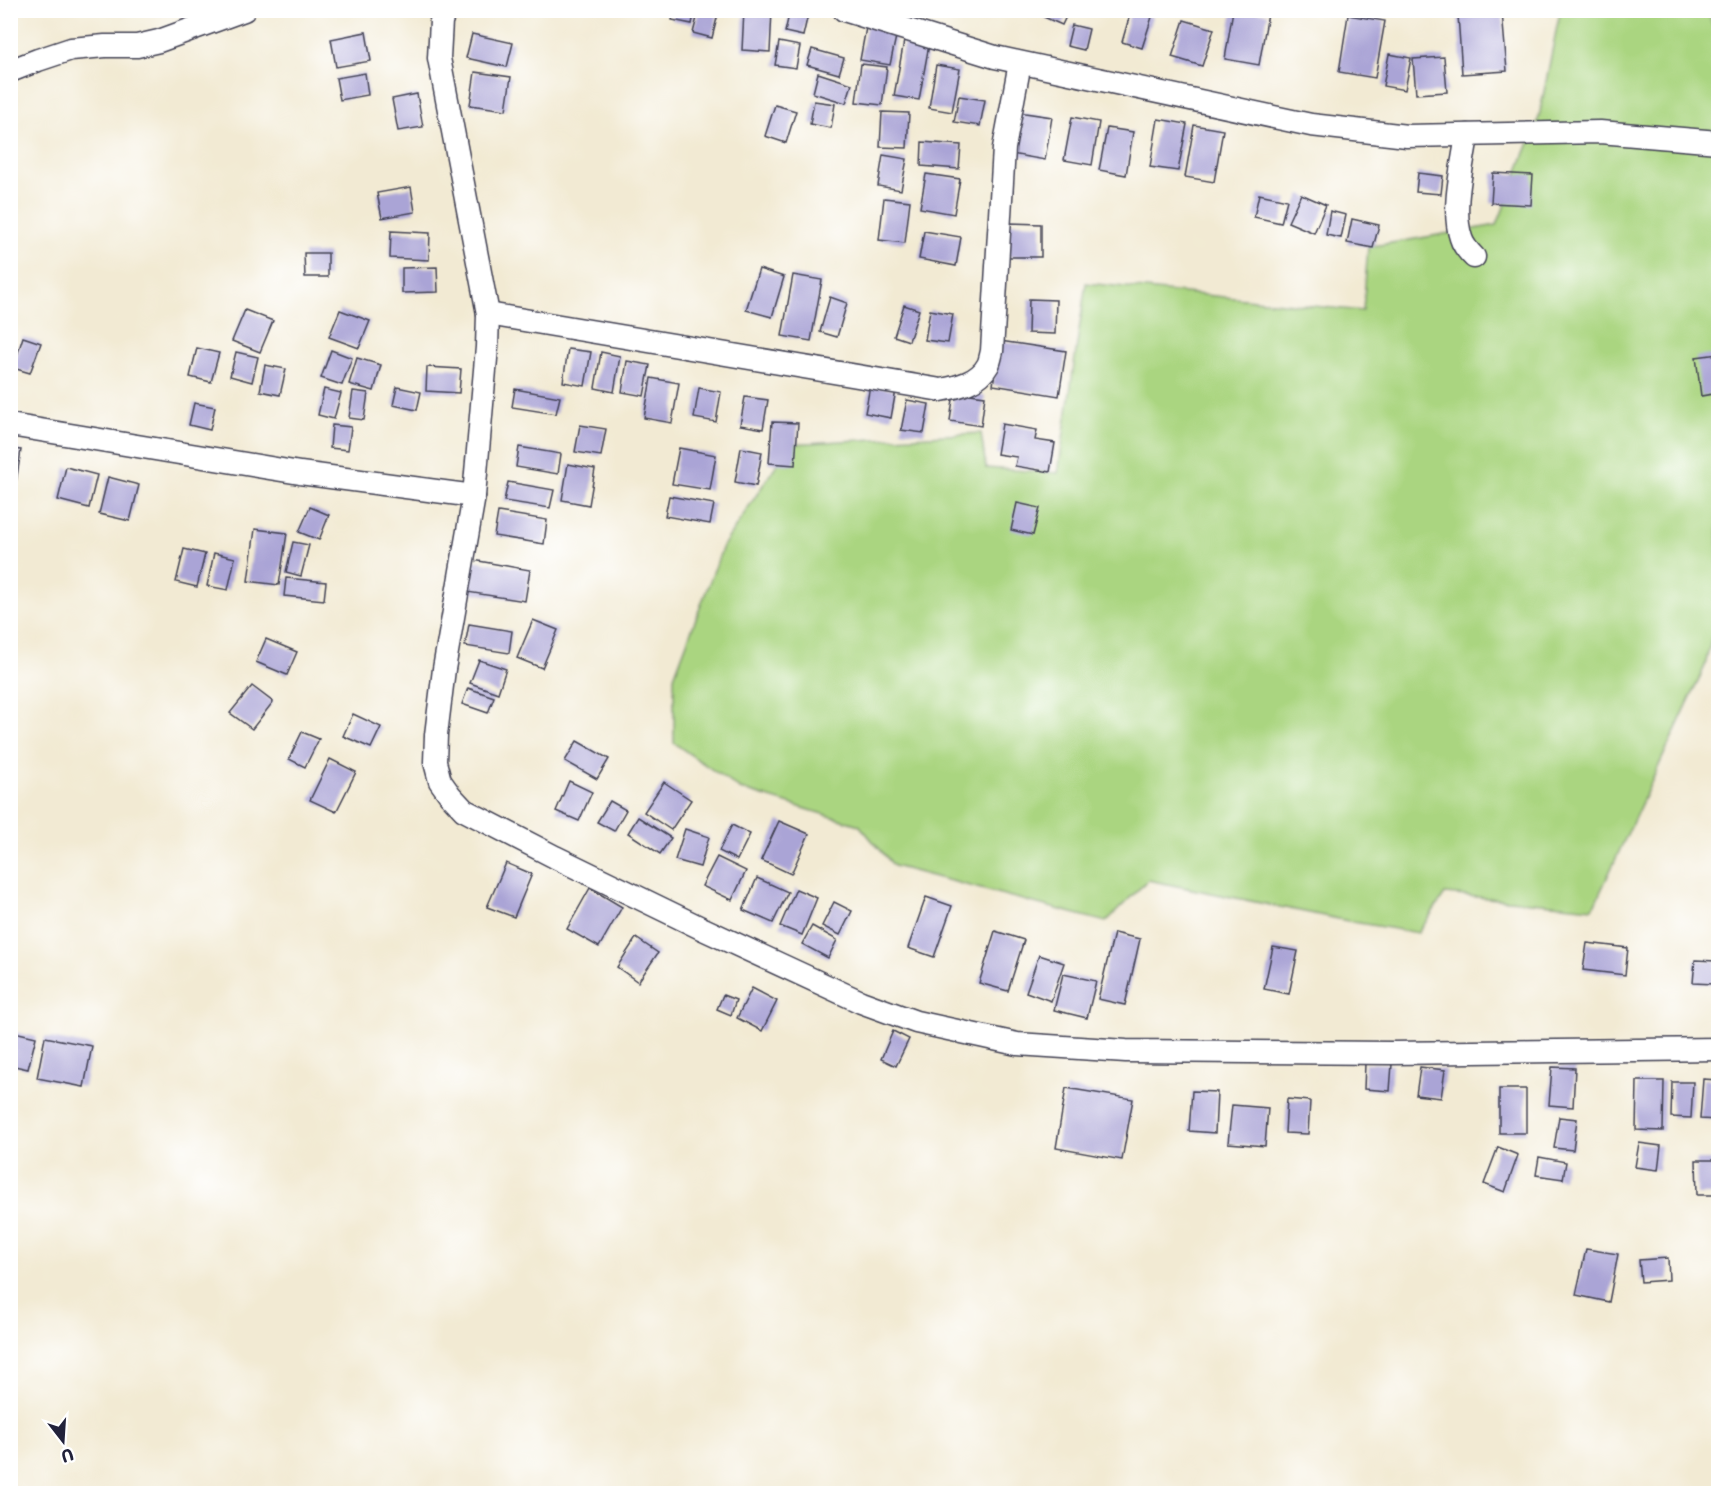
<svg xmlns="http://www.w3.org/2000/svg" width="1729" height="1504" font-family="'Playpen Sans',sans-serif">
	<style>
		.green { fill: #aad580; stroke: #667c5e; stroke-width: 1.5 }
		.building { fill: #aaa4d6 }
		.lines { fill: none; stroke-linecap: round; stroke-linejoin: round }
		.minor-casing { stroke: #414052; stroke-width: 25 }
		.minor { stroke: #fff; stroke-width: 22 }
	</style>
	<rect width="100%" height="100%" fill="#fff"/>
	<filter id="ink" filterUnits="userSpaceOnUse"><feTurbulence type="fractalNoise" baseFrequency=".0167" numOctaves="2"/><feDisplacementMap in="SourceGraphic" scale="12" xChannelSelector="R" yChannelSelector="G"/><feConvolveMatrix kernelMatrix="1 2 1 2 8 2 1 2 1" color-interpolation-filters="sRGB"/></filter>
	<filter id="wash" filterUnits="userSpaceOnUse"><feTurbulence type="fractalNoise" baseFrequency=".008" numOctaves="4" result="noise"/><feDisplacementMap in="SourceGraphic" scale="24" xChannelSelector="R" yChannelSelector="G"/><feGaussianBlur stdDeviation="1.35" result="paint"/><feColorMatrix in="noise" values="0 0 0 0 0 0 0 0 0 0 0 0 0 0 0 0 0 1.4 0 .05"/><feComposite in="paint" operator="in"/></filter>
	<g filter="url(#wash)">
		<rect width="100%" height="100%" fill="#f2ead3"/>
		<polygon class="green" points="1560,11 1708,11 1718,42 1718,609 1705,666 1593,908 1445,894 1418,933 1353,922 1148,880 1106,922 894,866 859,825 740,789 674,743 674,677 723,546 790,444 981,433 986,468 1058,473 1086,283 1363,311 1368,247 1497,225 1539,117"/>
		<g id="blocks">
			<g class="building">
				<polygon points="674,10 695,10 692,24 672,20"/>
				<polygon points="699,10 719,10 712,38 693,33"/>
				<polygon points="744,10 772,10 770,52 742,50"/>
				<polygon points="790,10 809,10 803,36 785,32"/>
				<polygon points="1047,10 1069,10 1062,25 1044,17"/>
				<polygon points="1233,10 1248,10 1268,14 1259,65 1225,59"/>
				<polygon points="1131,11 1152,17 1142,48 1122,42"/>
				<polygon points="1502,12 1507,71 1462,74 1458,15"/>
				<polygon points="1348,15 1385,21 1375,78 1339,72"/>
				<polygon points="1184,20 1214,29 1202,66 1172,57"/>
				<polygon points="867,22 898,27 890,65 860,60"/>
				<polygon points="1072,25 1089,29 1084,50 1067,46"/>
				<polygon points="366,32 371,61 336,67 331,39"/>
				<polygon points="472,34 513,43 507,67 466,58"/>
				<polygon points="905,35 930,39 919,100 894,96"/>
				<polygon points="779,42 800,46 796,68 775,65"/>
				<polygon points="812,49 844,58 839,74 807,65"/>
				<polygon points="1389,54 1411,58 1405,90 1383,86"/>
				<polygon points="1444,57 1447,92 1416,94 1413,59"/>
				<polygon points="861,64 887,67 882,105 856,102"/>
				<polygon points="936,65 960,69 952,112 929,108"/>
				<polygon points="475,72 511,77 506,110 470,105"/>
				<polygon points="365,73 368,95 340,100 336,78"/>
				<polygon points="818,73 852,84 846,103 813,93"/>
				<polygon points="417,94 423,127 398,131 392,99"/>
				<polygon points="959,96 985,100 980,126 954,122"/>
				<polygon points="814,101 835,104 831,128 810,124"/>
				<polygon points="775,105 796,111 786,143 765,136"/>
				<polygon points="882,112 909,113 907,148 880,147"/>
				<polygon points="1018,112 1052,117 1045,160 1011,154"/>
				<polygon points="1072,117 1099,122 1092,165 1064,160"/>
				<polygon points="1158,119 1187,124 1178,171 1150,167"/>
				<polygon points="1194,125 1223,130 1214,182 1185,177"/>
				<polygon points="1107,128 1133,132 1126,175 1099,170"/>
				<polygon points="922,142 961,145 959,169 921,166"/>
				<polygon points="883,155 907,159 901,190 878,186"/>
				<polygon points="1418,173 1443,176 1441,194 1416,192"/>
				<polygon points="1493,173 1533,175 1531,205 1491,203"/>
				<polygon points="926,174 960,179 954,214 920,208"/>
				<polygon points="411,187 415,212 382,218 377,193"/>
				<polygon points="1259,194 1287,200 1281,223 1254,217"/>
				<polygon points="1301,194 1326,205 1314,233 1288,222"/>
				<polygon points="884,198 910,201 905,243 879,240"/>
				<polygon points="1330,211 1346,215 1341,238 1326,235"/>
				<polygon points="1352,219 1379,225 1373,248 1347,243"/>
				<polygon points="1009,223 1041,224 1041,257 1009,257"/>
				<polygon points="391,231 430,233 429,260 390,258"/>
				<polygon points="924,231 961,237 956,266 919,259"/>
				<polygon points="304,253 328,253 328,277 305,277"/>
				<polygon points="437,267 438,292 402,293 402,268"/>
				<polygon points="759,269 784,277 772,317 746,310"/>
				<polygon points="793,275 822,280 811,341 782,336"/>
				<polygon points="830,297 847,303 837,337 820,332"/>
				<polygon points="1029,299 1056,300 1055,334 1028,333"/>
				<polygon points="904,305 919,310 909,341 894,336"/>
				<polygon points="245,310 273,321 260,352 232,341"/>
				<polygon points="340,310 370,321 359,348 329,337"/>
				<polygon points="930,310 953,314 948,343 925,340"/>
				<polygon points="23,337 41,343 30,373 13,368"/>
				<polygon points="1000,341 1066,351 1059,396 993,385"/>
				<polygon points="197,348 219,353 211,382 190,377"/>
				<polygon points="568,349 591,352 585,386 563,382"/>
				<polygon points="331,350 352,358 342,385 321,378"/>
				<polygon points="236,352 258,357 252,382 230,376"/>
				<polygon points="601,352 620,356 614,392 595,388"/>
				<polygon points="1718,354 1718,393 1701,396 1696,357"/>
				<polygon points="357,358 381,365 374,391 349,384"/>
				<polygon points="627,361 650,365 644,396 622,392"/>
				<polygon points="265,365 286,369 280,395 260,391"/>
				<polygon points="427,367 461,369 459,393 426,391"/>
				<polygon points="651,378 679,383 672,423 644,418"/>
				<polygon points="870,386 896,390 891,418 865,413"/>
				<polygon points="397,387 421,392 417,410 393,405"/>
				<polygon points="699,388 721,392 716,422 694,418"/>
				<polygon points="324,389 341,393 334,419 318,415"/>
				<polygon points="515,389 560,397 556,414 512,407"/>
				<polygon points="353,391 368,393 364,420 349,418"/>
				<polygon points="954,392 985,396 981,426 950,421"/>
				<polygon points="745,397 768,400 763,429 740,425"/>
				<polygon points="907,400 929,404 924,433 901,430"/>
				<polygon points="194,403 215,407 210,430 189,425"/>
				<polygon points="772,422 798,423 795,465 769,463"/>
				<polygon points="1002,424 1037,430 1035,440 1055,443 1050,472 1015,466 1017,457 997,454"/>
				<polygon points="332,425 351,427 348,450 330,448"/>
				<polygon points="580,425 606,429 601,456 575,452"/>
				<polygon points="519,447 561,454 558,474 516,467"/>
				<polygon points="679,448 716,455 710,490 672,484"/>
				<polygon points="741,448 762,452 756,486 735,482"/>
				<polygon points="10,449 21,450 14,496 10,496"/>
				<polygon points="568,464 595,469 589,505 562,500"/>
				<polygon points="66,467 97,475 89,508 58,500"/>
				<polygon points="108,477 139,485 130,521 99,514"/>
				<polygon points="508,482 554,490 550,508 504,501"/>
				<polygon points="669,496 714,504 710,524 665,516"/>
				<polygon points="1017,503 1040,508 1033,535 1011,530"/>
				<polygon points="310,507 329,515 319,540 299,532"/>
				<polygon points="498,512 547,520 544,544 494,536"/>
				<polygon points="255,529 287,533 279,585 248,581"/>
				<polygon points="293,542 309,545 301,576 286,572"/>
				<polygon points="184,549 205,554 197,587 176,582"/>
				<polygon points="214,553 235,558 228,590 207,586"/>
				<polygon points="473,560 530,570 525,601 467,592"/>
				<polygon points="286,578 326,582 324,600 284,596"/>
				<polygon points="533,620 558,630 542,668 517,658"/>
				<polygon points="469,624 512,631 509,653 465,646"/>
				<polygon points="266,639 297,652 287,675 256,662"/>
				<polygon points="479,660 506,669 498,693 470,683"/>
				<polygon points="252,686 273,702 252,729 230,713"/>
				<polygon points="468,688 494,697 488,713 462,704"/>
				<polygon points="353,714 381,727 371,748 343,736"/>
				<polygon points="302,732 319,739 305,767 289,759"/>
				<polygon points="577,741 609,759 597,779 565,761"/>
				<polygon points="330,759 356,772 336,812 310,800"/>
				<polygon points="569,781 592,792 579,821 556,811"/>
				<polygon points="664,782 691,800 671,830 644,812"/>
				<polygon points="610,801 626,810 614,831 597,822"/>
				<polygon points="638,817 671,838 660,854 628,833"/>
				<polygon points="779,821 809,834 791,874 761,860"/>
				<polygon points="732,825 750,834 737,860 719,851"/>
				<polygon points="685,829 709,837 700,867 675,860"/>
				<polygon points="717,857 746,871 732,900 702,886"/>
				<polygon points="506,863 532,874 514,917 487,907"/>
				<polygon points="757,878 788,892 773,923 743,910"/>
				<polygon points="590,888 622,907 599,947 567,929"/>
				<polygon points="796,889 817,898 802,935 780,926"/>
				<polygon points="926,897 952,906 934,957 908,948"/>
				<polygon points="834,902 852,911 840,935 822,926"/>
				<polygon points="812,926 837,940 828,958 802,944"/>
				<polygon points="995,931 1024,940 1008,991 979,983"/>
				<polygon points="1114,933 1140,939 1125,1005 1098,999"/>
				<polygon points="636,938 658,953 638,982 617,967"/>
				<polygon points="1587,943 1628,948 1625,975 1583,970"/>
				<polygon points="1273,947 1298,951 1289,994 1264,989"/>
				<polygon points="1039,955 1064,963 1051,1001 1026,992"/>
				<polygon points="1695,960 1716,961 1714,984 1693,983"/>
				<polygon points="1063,974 1096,981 1087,1018 1054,1010"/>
				<polygon points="752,988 777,1001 762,1031 737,1018"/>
				<polygon points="723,995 736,1000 731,1015 717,1009"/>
				<polygon points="10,1031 36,1037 28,1069 10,1065"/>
				<polygon points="893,1031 909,1039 896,1066 881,1059"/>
				<polygon points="45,1037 92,1046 84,1087 37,1078"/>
				<polygon points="1365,1063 1392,1064 1390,1091 1364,1089"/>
				<polygon points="1420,1067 1445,1070 1441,1098 1416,1095"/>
				<polygon points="1552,1067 1575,1068 1573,1107 1549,1105"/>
				<polygon points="1703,1079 1718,1080 1718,1120 1700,1119"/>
				<polygon points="1637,1081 1664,1081 1663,1131 1636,1130"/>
				<polygon points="1672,1082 1693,1082 1691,1118 1671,1117"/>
				<polygon points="1066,1088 1133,1099 1122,1160 1056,1148"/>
				<rect x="1499" y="1089" width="27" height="44"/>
				<polygon points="1192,1091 1217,1092 1215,1133 1189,1131"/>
				<polygon points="1287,1099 1310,1101 1308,1134 1285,1133"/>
				<polygon points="1232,1105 1268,1108 1265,1146 1228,1143"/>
				<polygon points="1559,1117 1577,1119 1573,1150 1554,1148"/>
				<polygon points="1639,1143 1661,1146 1658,1170 1635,1167"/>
				<polygon points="1498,1147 1518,1155 1505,1192 1484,1184"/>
				<polygon points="1539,1157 1566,1162 1563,1179 1536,1175"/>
				<polygon points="1696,1160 1718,1160 1718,1195 1697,1195"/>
				<polygon points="1586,1249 1618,1254 1609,1302 1576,1295"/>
				<polygon points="1668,1258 1669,1280 1641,1282 1639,1260"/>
			</g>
		</g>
	</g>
	<g filter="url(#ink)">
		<use href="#blocks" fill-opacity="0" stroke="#414052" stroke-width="1.5"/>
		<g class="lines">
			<g class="minor-casing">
				<g id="minor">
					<polyline points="446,10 441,21 439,58 488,314 487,347 474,496 444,669 436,735 435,762 440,781 450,795 464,810 555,857 701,928 861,1002 916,1022 1017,1044 1126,1051 1392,1053 1718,1049"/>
					<polyline points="844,10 995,57 1311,125 1407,136 1600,132 1718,142"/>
					<polyline points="10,71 38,60 71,49 105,46 137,46 159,41 244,10"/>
					<path d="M1467,135C1463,165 1451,208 1461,238C1463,245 1468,251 1474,257"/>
					<path d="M488,314L941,390C958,387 979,382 988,365C990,361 991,355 992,351L1004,148L1020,63"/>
					<polyline points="10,425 300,473 474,496"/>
				</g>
			</g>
			<use href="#minor" class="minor"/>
		</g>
	</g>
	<rect width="1729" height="1504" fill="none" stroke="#fff" stroke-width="36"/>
	<g transform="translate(63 1441) rotate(163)" stroke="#ffffff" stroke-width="4.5" paint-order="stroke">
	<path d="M0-4.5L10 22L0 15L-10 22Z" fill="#22223b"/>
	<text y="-9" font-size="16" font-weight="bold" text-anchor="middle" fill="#22223b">U</text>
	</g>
</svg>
